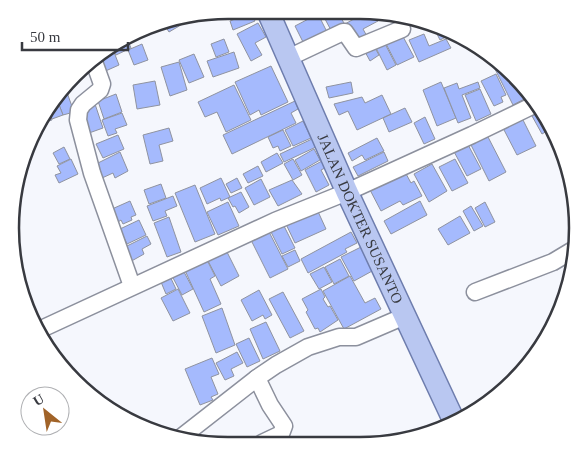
<svg xmlns="http://www.w3.org/2000/svg" width="588" height="456" font-family="'Times New Roman',serif">
	<style>
		.building { fill: #a5bafd; stroke: #8f93a0 }
		.lines { fill: none; stroke-linecap: round; stroke-linejoin: round }
		.minor-casing { stroke: #8c909d; stroke-width: 19 }
		.major-casing { stroke: #6e7dad; stroke-width: 24 }
		.minor { stroke: #fff; stroke-width: 16 }
		.major { stroke: #b9c7f1; stroke-width: 21 }
		.labels { text-anchor: middle; dominant-baseline: central; stroke-width: 5; stroke-linejoin: round; paint-order: stroke }
		.street-label { font-size: 15px; fill: #383a40; stroke: #fff }
		.rim { fill: none; stroke: #383a40; stroke-width: 2.5 }
	</style>
	<rect width="100%" height="100%" fill="#f5f7fd"/>
	<g class="building">
		<polygon points="368,11 372,11 378,21 363,29 369,40 358,46 345,24"/>
		<polygon points="338,12 346,27 333,34 325,19"/>
		<polygon points="318,14 329,36 306,48 295,26"/>
		<polygon points="245,15 252,15 255,21 233,30 230,21"/>
		<polygon points="183,17 186,22 169,32 162,21 171,18"/>
		<polygon points="258,23 266,37 255,43 262,55 251,61 237,34"/>
		<polygon points="438,26 452,33 452,34 440,40 434,28"/>
		<polygon points="400,31 414,57 397,65 384,40"/>
		<polygon points="424,34 429,46 446,39 451,48 419,62 409,40"/>
		<polygon points="126,36 131,48 116,55 111,45"/>
		<polygon points="224,39 229,52 216,57 211,44"/>
		<polygon points="383,40 396,65 387,70 374,44"/>
		<polygon points="372,43 379,55 370,61 363,48"/>
		<polygon points="142,44 148,60 134,65 128,50"/>
		<polygon points="112,47 119,65 101,73 95,58"/>
		<polygon points="234,52 239,68 213,77 207,61"/>
		<polygon points="194,54 204,77 189,83 179,60"/>
		<polygon points="495,57 526,93 528,97 513,105 490,59"/>
		<polygon points="179,62 187,90 170,96 161,67"/>
		<polygon points="85,65 87,74 69,80 74,74"/>
		<polygon points="271,66 288,102 261,115 259,110 250,115 235,82"/>
		<polygon points="496,74 506,95 501,97 503,102 494,106 481,81"/>
		<polygon points="155,81 160,105 137,109 133,85"/>
		<polygon points="351,82 353,93 329,98 326,87"/>
		<polygon points="441,82 456,118 437,126 423,90"/>
		<polygon points="478,82 480,88 462,95 471,118 458,123 444,88 457,83 459,89"/>
		<polygon points="234,85 251,120 226,132 217,112 205,117 198,102"/>
		<polygon points="65,87 74,112 63,115 56,97"/>
		<polygon points="480,89 491,114 476,121 465,95"/>
		<polygon points="116,94 122,112 104,119 98,101"/>
		<polygon points="382,95 391,114 357,130 348,111 339,115 334,104 362,97 365,103"/>
		<polygon points="56,97 63,115 52,119 48,107"/>
		<polygon points="295,101 298,109 291,113 296,123 232,154 223,135"/>
		<polygon points="95,104 103,128 89,133 81,109"/>
		<polygon points="538,106 549,119 552,128 542,134 532,116 536,114 533,109"/>
		<polygon points="48,108 52,120 41,123 39,119"/>
		<polygon points="405,108 412,122 389,132 383,118"/>
		<polygon points="122,113 127,125 115,129 117,133 108,136 102,120"/>
		<polygon points="425,117 435,139 424,144 414,123"/>
		<polygon points="522,118 536,146 517,155 503,128"/>
		<polygon points="303,121 311,138 293,146 285,130"/>
		<polygon points="169,128 173,141 159,145 163,161 150,164 143,135"/>
		<polygon points="283,130 291,146 280,151 278,146 273,148 268,137"/>
		<polygon points="118,135 124,149 103,158 96,144"/>
		<polygon points="487,135 506,172 489,181 470,143"/>
		<polygon points="377,138 384,151 365,160 362,155 352,161 348,153"/>
		<polygon points="312,139 316,147 284,162 280,154"/>
		<polygon points="465,139 481,169 467,176 451,146"/>
		<polygon points="64,147 70,159 59,164 53,153"/>
		<polygon points="314,149 320,160 301,171 295,160"/>
		<polygon points="120,152 128,171 115,178 113,173 102,178 96,164"/>
		<polygon points="384,152 388,161 358,176 353,167"/>
		<polygon points="277,153 283,163 266,172 261,162"/>
		<polygon points="71,159 78,174 59,183 55,175 61,173 57,166"/>
		<polygon points="293,159 302,175 293,180 284,164"/>
		<polygon points="455,159 468,183 452,191 439,167"/>
		<polygon points="322,161 325,168 321,170 329,185 316,192 305,170"/>
		<polygon points="432,164 447,191 429,202 414,174"/>
		<polygon points="258,166 263,176 248,183 243,174"/>
		<polygon points="404,170 411,183 414,181 422,196 403,205 400,201 381,211 369,188"/>
		<polygon points="221,178 230,197 221,201 220,198 207,204 200,188"/>
		<polygon points="237,178 242,188 231,193 226,184"/>
		<polygon points="261,179 270,197 254,205 245,188"/>
		<polygon points="292,180 302,194 278,206 269,190"/>
		<polygon points="161,184 166,198 149,204 144,190"/>
		<polygon points="195,185 215,234 195,242 175,193"/>
		<polygon points="241,192 249,207 239,213 235,206 233,207 228,198"/>
		<polygon points="173,196 177,206 165,211 167,216 153,221 147,206"/>
		<polygon points="130,201 136,215 131,217 132,220 123,224 121,220 118,222 112,209"/>
		<polygon points="420,201 427,215 391,234 384,221"/>
		<polygon points="228,202 239,226 218,235 207,212"/>
		<polygon points="485,202 495,222 485,227 475,208"/>
		<polygon points="315,205 326,229 295,243 284,220"/>
		<polygon points="471,206 483,226 474,231 463,211"/>
		<polygon points="460,216 470,233 448,245 438,229"/>
		<polygon points="169,217 181,252 167,257 154,223"/>
		<polygon points="139,220 146,235 127,244 120,229"/>
		<polygon points="281,220 295,248 282,254 268,226"/>
		<polygon points="266,226 288,269 270,278 248,234"/>
		<polygon points="351,232 357,243 345,249 347,252 308,273 301,259"/>
		<polygon points="147,236 151,244 142,249 144,254 128,263 121,249"/>
		<polygon points="361,247 374,270 354,281 341,257"/>
		<polygon points="225,248 239,276 221,286 206,257"/>
		<polygon points="295,250 300,261 288,267 282,256"/>
		<polygon points="205,256 215,276 210,279 221,304 204,312 183,266"/>
		<polygon points="340,259 349,276 334,284 325,267"/>
		<polygon points="324,267 332,282 319,289 310,274"/>
		<polygon points="167,270 176,289 166,294 161,282"/>
		<polygon points="183,270 193,289 182,295 172,276"/>
		<polygon points="350,276 365,303 375,298 381,309 344,329 323,291"/>
		<polygon points="178,289 190,313 173,321 161,298"/>
		<polygon points="321,289 325,297 323,299 328,307 330,306 338,320 320,332 318,328 315,329 306,312 308,310 302,299"/>
		<polygon points="259,290 272,315 265,319 263,315 252,321 241,300"/>
		<polygon points="283,292 304,331 290,338 269,299"/>
		<polygon points="222,308 235,345 216,353 202,316"/>
		<polygon points="266,322 280,351 263,359 250,329"/>
		<polygon points="249,338 260,361 247,367 236,344"/>
		<polygon points="237,352 243,363 231,369 234,376 225,380 216,363"/>
		<polygon points="212,358 219,374 211,377 218,394 211,397 213,400 200,405 185,369"/>
	</g>
	<g class="lines">
		<g class="minor-casing">
			<g id="minor">
				<polyline points="288,58 343,32 345,32 356,48 402,29"/>
				<polyline points="93,59 102,84 100,90 83,104 79,110 78,120 92,173 132,286"/>
				<polyline points="475,292 553,262 573,250"/>
				<polyline points="37,331 275,221 347,192 472,135 536,104"/>
				<polyline points="257,378 270,405 284,426 281,434 262,443"/>
				<polyline points="179,439 257,378 276,365 308,347 339,337 356,337 405,316"/>
			</g>
		</g>
		<g class="major-casing">
			<g id="major">
				<path id="s1" d="M269,14L347,192L454,421"/>
			</g>
		</g>
		<use href="#minor" class="minor"/>
		<use href="#major" class="major"/>
	</g>
	<g class="labels">
		<g class="street-label">
			<text stroke="none"><textPath href="#s1" startOffset="224">JALAN DOKTER SUSANTO</textPath></text>
		</g>
	</g>
	<path d="M0 0H588V456H0ZM228 19H360A209 209 0 0 1 569 228V228A209 209 0 0 1 360 437H228A209 209 0 0 1 19 228V228A209 209 0 0 1 228 19Z" fill="#fff" fill-rule="evenodd"/>
	<path class="rim" d="M228 19H360A209 209 0 0 1 569 228V228A209 209 0 0 1 360 437H228A209 209 0 0 1 19 228V228A209 209 0 0 1 228 19Z"/>
	<g transform="translate(45 411) rotate(330)"><circle r="24" fill="#ffffff" stroke="#afb0b3"/>
	<path d="M0-4L9 19L0 12L-9 19Z" fill="#a16328"/>
	<text y="-8" font-size="14" font-weight="bold" text-anchor="middle" fill="#383a40">U</text>
	</g>
	<path d="M22 42v8h106v-8" fill="none" stroke="#383a40" stroke-width="2.5"/>
	<text x="30" y="42" font-size="15" fill="#383a40" stroke="#ffffff" stroke-width="4" paint-order="stroke">50 m</text>
</svg>
